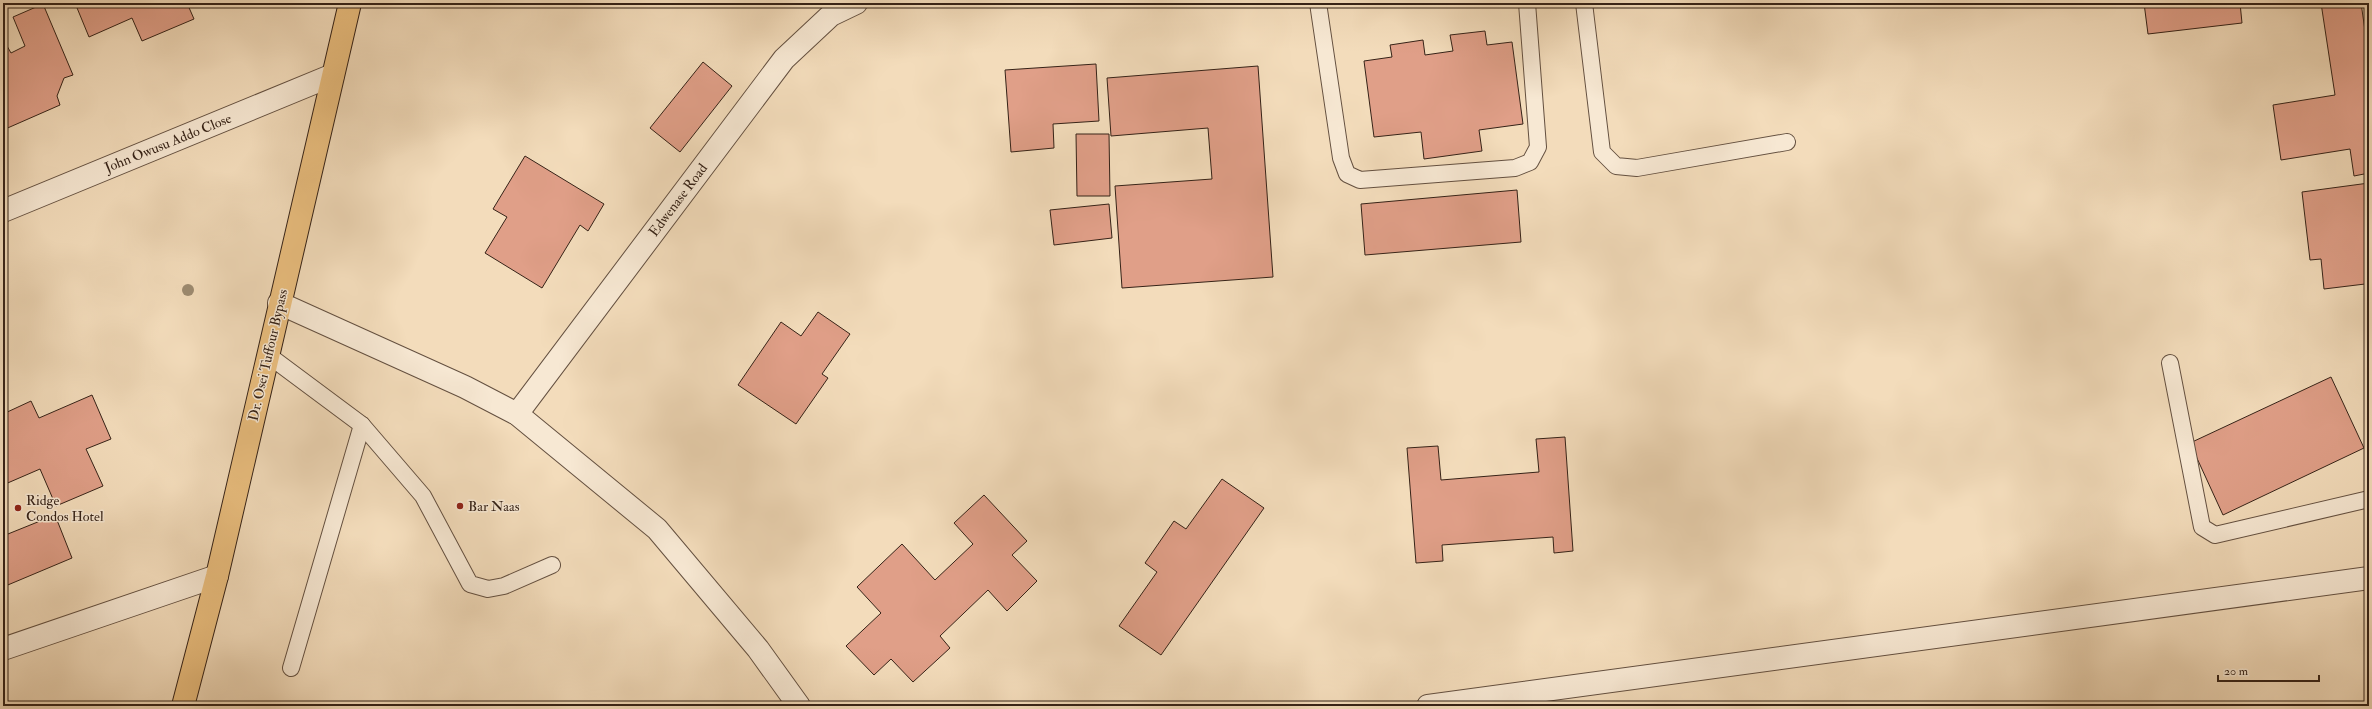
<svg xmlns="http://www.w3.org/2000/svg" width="2372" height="709" font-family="'IM FELL Double Pica',serif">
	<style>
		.building { fill: #e09f88; stroke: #352217 }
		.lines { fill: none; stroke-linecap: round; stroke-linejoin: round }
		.lane-casing { stroke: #645040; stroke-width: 18 }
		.street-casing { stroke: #645040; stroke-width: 24 }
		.highway-casing { stroke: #352217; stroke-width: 24 }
		.lane { stroke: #f7e8d3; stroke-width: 16 }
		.street { stroke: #f7e8d3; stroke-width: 22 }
		.highway { stroke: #eabe7e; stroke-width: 22 }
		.tree { fill: #9d8b71 }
		.poi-dot { fill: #8f2418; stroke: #f7e8d3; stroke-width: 1.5 }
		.labels { text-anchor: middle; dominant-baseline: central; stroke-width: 3; stroke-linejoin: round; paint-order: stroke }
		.street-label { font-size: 14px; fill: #352217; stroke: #f7e8d3 }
		.poi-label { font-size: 14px; fill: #352217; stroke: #f7e8d3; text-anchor: start }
	</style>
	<rect width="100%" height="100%" fill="#f3dcbb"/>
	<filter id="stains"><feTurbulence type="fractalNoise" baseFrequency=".005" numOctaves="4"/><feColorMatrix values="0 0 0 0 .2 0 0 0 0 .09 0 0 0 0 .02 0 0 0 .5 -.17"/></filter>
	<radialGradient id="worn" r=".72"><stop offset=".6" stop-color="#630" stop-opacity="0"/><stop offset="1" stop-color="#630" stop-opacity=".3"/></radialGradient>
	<g class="building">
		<polygon points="75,3 187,3 194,19 142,41 132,18 89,37"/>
		<polygon points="2144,3 2240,3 2242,23 2148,34"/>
		<polygon points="2321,3 2361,3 2369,58 2369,173 2354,176 2350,149 2281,160 2273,105 2335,95"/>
		<polygon points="43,4 73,75 64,78 57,96 60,105 3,130 3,39 11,53 25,46 13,17"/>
		<polygon points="1485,31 1487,45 1512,42 1523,124 1479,130 1482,151 1424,159 1421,132 1374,137 1364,61 1392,57 1390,45 1423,40 1425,55 1453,51 1450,35"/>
		<polygon points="703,62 732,86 680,152 650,128"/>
		<polygon points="1096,64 1099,121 1053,124 1054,148 1011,152 1005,70"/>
		<polygon points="1258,66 1273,277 1122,288 1115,186 1212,179 1208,128 1111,136 1107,78"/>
		<polygon points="1076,134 1109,134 1110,196 1077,196"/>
		<polygon points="525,156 604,204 588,231 580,225 542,288 485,253 507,217 493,209"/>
		<polygon points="2369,183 2369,299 2367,299 2365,284 2324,289 2321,259 2310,260 2302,192"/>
		<polygon points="1517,190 1521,242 1365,255 1361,204"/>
		<polygon points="1109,204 1112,238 1054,245 1050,210"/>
		<polygon points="818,312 850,334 822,374 828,378 796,424 738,385 781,322 801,336"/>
		<polygon points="2331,377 2364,448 2223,515 2190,443"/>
		<polygon points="92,395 111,439 86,449 103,486 56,506 40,469 3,485 3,414 31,401 39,418"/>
		<polygon points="1565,437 1573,551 1554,553 1553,537 1442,545 1443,561 1416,563 1407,448 1438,446 1441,480 1539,472 1536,439"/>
		<polygon points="1222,479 1264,508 1161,655 1119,626 1157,572 1145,563 1174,521 1186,529"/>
		<polygon points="984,495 1027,541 1012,555 1037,581 1007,611 988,590 940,636 950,648 913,682 891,659 874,675 846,646 881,613 857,587 902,544 935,580 973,544 954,523"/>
		<polygon points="55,515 72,558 3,587 3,536"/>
	</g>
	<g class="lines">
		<g class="lane-casing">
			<g id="lane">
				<polyline points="1318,3 1341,158 1347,174 1360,180 1515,168 1530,162 1538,147 1527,3"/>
				<polyline points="1584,3 1602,152 1616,166 1637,168 1787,142"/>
				<polyline points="268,355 362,425 423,496 470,584 488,589 504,586 552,565"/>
				<polyline points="2170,363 2202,527 2215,535 2369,499"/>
				<polyline points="291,668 362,425"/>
			</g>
		</g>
		<g class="street-casing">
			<g id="street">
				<polyline points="3,211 333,75"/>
				<polyline points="279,303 465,387 517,414 657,529 758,649 799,706"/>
				<polyline points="517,414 784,59 831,15 856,3"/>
				<polyline points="3,649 217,576"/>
				<polyline points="1428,706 2369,578"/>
			</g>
		</g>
		<g class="highway-casing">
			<polyline id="highway" points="183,706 217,576 350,3"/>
		</g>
		<use href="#lane" class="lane"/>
		<use href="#street" class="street"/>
		<use href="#highway" class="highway"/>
	</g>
	<circle class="tree" cx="188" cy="290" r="6"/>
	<g class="poi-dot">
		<circle cx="460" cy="506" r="4"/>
		<circle cx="18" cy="508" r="4"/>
	</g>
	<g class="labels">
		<g class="street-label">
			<text transform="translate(168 143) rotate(-22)">John Owusu Addo Close</text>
			<text transform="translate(678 200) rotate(-53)">Edwenase Road</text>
			<text transform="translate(268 355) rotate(-77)">Dr. Osei Tuffour Bypass</text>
		</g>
		<g class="poi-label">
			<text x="26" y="500">Ridge<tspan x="26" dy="16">Condos Hotel</tspan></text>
			<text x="468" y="506">Bar Naas</text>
		</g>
	</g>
	<rect width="2372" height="709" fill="none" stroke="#f3dcbb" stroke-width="16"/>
	<rect x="4" y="4" width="2364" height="701" fill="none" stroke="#352217" stroke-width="2"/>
	<rect x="8" y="8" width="2356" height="693" fill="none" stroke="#352217"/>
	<path d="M2218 675v6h101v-6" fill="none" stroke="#352217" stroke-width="2"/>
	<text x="2224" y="675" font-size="12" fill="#352217" stroke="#f7e8d3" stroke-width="3" paint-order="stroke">20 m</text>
	<rect width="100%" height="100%" filter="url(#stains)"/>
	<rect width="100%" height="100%" fill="url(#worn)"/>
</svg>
